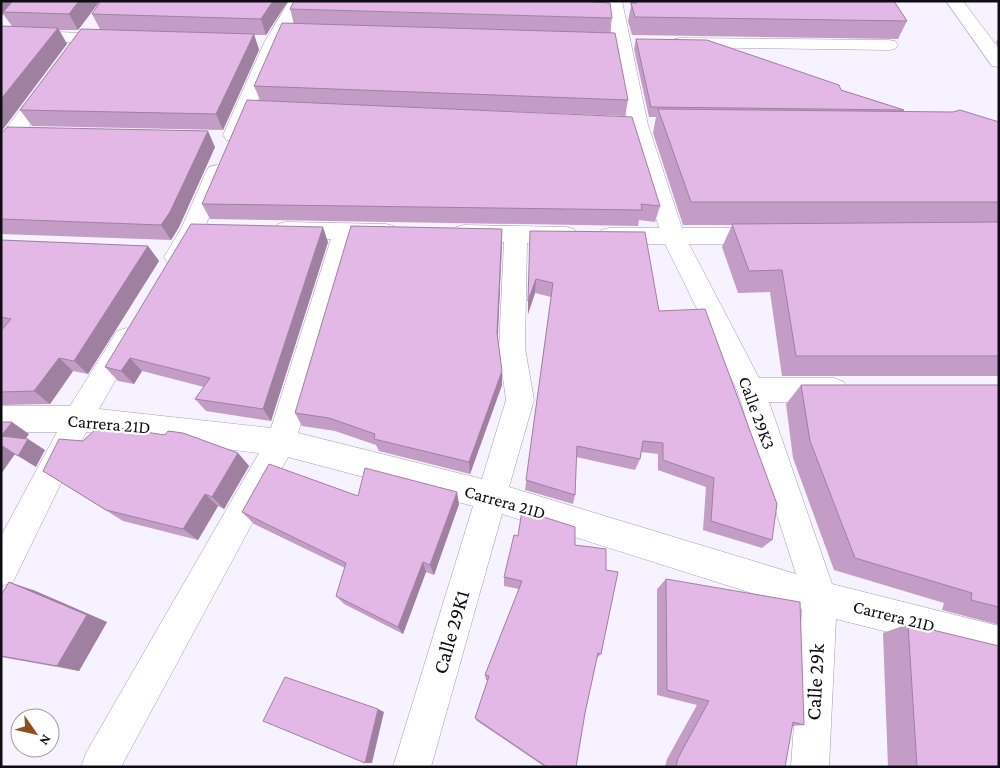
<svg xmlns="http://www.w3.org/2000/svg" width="1000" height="768" font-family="'Crimson Pro',serif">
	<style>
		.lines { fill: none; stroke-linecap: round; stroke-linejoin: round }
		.minor-casing { stroke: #a29baf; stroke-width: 1 }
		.minor { fill: #fff; fill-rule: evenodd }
		.wall { fill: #c39dc6 }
		.shaded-wall { fill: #9f80a1 }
		.building { fill: #e3b7e6; stroke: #9f80a1 }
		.labels { text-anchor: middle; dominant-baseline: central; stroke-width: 4.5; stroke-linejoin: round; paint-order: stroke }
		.street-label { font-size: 18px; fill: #0f0d14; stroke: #fff }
		.near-street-label { font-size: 21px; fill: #0f0d14; stroke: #fff }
	</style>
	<rect width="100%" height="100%" fill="#f6f2ff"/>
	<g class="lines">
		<g class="minor-casing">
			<g id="minor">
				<polygon points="289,1 305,1 282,43 243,135 240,140 233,141 226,140 223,135 264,43"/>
				<polygon points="606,1 622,1 648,125 682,228 763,228 771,230 775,236 771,242 763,244 689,244 759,378 834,378 844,382 848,390 844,398 834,402 769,402 832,584 999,626 999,660 836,619 829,767 791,767 802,609 502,514 431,767 393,767 473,506 288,457 121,767 81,767 86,753 259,453 86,432 13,582 1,586 1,536 57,432 1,432 1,406 70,406 117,331 126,328 135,331 139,339 99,409 271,428 331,239 286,238 278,236 274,230 278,224 286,222 386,224 394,226 398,232 394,238 386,240 354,240 298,433 482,479 506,400 499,348 504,242 464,241 456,239 452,233 456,227 464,225 566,227 574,229 578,235 574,241 566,243 527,243 525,348 534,400 509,487 796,574 737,390 665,244 609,244 601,242 597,236 601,230 609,228 659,228 628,125"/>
				<polygon points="946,1 963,1 999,49 999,67 992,66"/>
				<polygon points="1,30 112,34 118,35 121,39 118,43 112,44 1,40"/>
				<polygon points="681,38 889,40 895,41 898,45 895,49 889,50 675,47 672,43 675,39"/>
				<polygon points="48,81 55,83 58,87 8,155 1,157 1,135 41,83"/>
				<polygon points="217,165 225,167 228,172 204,229 184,263 176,266 168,263 164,257 181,229 206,172 209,167"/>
			</g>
		</g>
		<use href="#minor" class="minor"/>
	</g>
	<g class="wall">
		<polygon points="1,1 100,1 78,30 59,30 67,44 12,26 3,14 1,16"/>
		<polygon points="288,1 266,35 254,35 259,50 223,130 32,126 20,110 100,29 92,14"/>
		<polygon points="630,1 894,1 907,21 898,39 632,35 628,21 631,6"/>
		<polygon points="290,9 612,18 610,33 628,100 625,116 474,110 660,206 655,222 639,220 638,226 210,219 202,204 260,100 254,86 294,24"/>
		<polygon points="999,38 999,48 996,42"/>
		<polygon points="636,39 841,90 904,110 903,111 999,122 999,376 782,376 770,292 738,293 722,247 732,225 683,225 653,133 656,117 649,117 634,49"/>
		<polygon points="1,134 215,147 179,227 171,240 1,234"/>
		<polygon points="502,229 498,338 502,385 470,474 379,451 376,445 335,431 302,426 295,413"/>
		<polygon points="530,231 659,311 772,540 762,548 703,530 706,487 658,470 658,454 641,452 640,459 635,470 576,457 575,495 573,504 525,490 551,297 535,293 528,314"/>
		<polygon points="1,240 148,246 159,261 88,374 73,371 50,404 1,405 1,331 4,328 1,328"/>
		<polygon points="328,242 271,421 206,411 195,399 204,387 142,371 134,384 118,381 105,367"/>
		<polygon points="801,385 999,385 999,625 942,610 944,603 834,570 793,458 786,404"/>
		<polygon points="83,441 238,453 249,466 224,509 218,506 198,540 123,521 43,471"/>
		<polygon points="358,496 459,504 434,575 426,572 403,634 344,604 336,596 345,568 254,524 242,512"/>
		<polygon points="575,545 601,654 597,658 585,713 576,767 545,767 477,721 475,718 488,680 486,680 485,675 519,589 504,586 504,577"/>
		<polygon points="666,579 804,725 792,726 785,767 665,767 667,759 697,705 657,695 657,589"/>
		<polygon points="33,590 107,622 79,671 1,657 1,595"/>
		<polygon points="908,624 999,767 888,767 883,633"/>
	</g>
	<g class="shaded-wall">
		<polygon points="1,1 15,1 3,12 3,14 1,16"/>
		<polygon points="79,1 100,1 78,30 69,14"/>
		<polygon points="273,1 288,1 266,35 261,19"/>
		<polygon points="58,28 67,44 1,132 1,99"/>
		<polygon points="254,34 259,50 223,130 216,114"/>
		<polygon points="208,131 215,147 179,227 171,240 161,225"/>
		<polygon points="323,227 328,242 271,421 263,409"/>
		<polygon points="502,229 502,245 497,348 497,333"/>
		<polygon points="148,246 159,261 88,374 74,361"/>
		<polygon points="536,279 535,293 528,314 528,301"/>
		<polygon points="59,358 73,371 50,404 34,391"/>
		<polygon points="130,358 142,371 134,384 121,371"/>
		<polygon points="502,371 502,385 470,474 469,462"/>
		<polygon points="12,422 29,434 19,448 1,436"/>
		<polygon points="28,439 45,450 36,467 18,456"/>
		<polygon points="1,445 15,454 1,474"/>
		<polygon points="238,453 249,466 224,509 212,497"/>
		<polygon points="457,492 459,504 434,575 430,565"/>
		<polygon points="205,494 218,506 198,540 183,529"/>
		<polygon points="423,562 426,572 403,634 398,627"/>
		<polygon points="9,582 33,590 107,622 79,671 57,666"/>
		<polygon points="378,709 384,712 372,763 365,763"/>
	</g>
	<g class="building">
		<polygon points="13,1 79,1 69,14 3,12"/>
		<polygon points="101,1 273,1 261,19 92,14"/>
		<polygon points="294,1 579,1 610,3 612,18 290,9"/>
		<polygon points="637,1 894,1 907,21 635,17 631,3 637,3"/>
		<polygon points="282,23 615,33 628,100 254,86"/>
		<polygon points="1,26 58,28 1,99"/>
		<polygon points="81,29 254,34 216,114 20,110"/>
		<polygon points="636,39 707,40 839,85 841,90 904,110 651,107"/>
		<polygon points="247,100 632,117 660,206 641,204 642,210 202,204"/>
		<polygon points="658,109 953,112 960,110 999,122 999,202 691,202"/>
		<polygon points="7,127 208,131 170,212 161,225 1,219 1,134"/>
		<polygon points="999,222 999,356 796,356 782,270 749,271 732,224"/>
		<polygon points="191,224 323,227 263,409 195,399 210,378 130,358 121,371 105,367"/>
		<polygon points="351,226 502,229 497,333 502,371 469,462 374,439 375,434 329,418 295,413"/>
		<polygon points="530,231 645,232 659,311 705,309 777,504 772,540 711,521 714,478 663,460 663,443 643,441 640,459 577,446 575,495 526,480 553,283 536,279 528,301"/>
		<polygon points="1,240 148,246 74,361 59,358 34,391 1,392 1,331 11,319 1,317"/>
		<polygon points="801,385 999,385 999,607 971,600 972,593 855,558 810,441"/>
		<polygon points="1,422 12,422 1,436 28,439 18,456 1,445"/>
		<polygon points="100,425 165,435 168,431 183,433 238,453 212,497 205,494 183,529 106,510 43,471 59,439 83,441"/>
		<polygon points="269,464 358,496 365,468 457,492 430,565 423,562 398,627 336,596 346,563 242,512"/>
		<polygon points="522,510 575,527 575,545 606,549 606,570 618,572 601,654 598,653 585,713 576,767 547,767 475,718 489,676 485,675 522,581 504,577 514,535 518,536"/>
		<polygon points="666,579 800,602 804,725 793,722 785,767 676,767 678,758 709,701 667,690"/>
		<polygon points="9,582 87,615 57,666 1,656 1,595"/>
		<polygon points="908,624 999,646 999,767 917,767"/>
		<polygon points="285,677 378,709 365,763 263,721"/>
	</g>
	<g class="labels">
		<g class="street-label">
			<text transform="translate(757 413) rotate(70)">Calle 29K3</text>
			<text transform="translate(109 424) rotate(5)">Carrera 21D</text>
			<text transform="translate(505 502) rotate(16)">Carrera 21D</text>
			<text transform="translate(894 616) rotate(14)">Carrera 21D</text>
		</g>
		<g class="near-street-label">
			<text transform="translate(451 632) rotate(-74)">Calle 29K1</text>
			<text transform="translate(815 682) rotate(-87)">Calle 29k</text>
		</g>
	</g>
	<rect width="1000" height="768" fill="none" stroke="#0f0d14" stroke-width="5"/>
	<g transform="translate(35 733) rotate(124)"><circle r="24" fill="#ffffff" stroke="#9f9ea1"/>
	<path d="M0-4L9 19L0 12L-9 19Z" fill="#914e1e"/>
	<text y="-8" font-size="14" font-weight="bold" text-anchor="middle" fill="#0f0d14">N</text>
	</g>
</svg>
